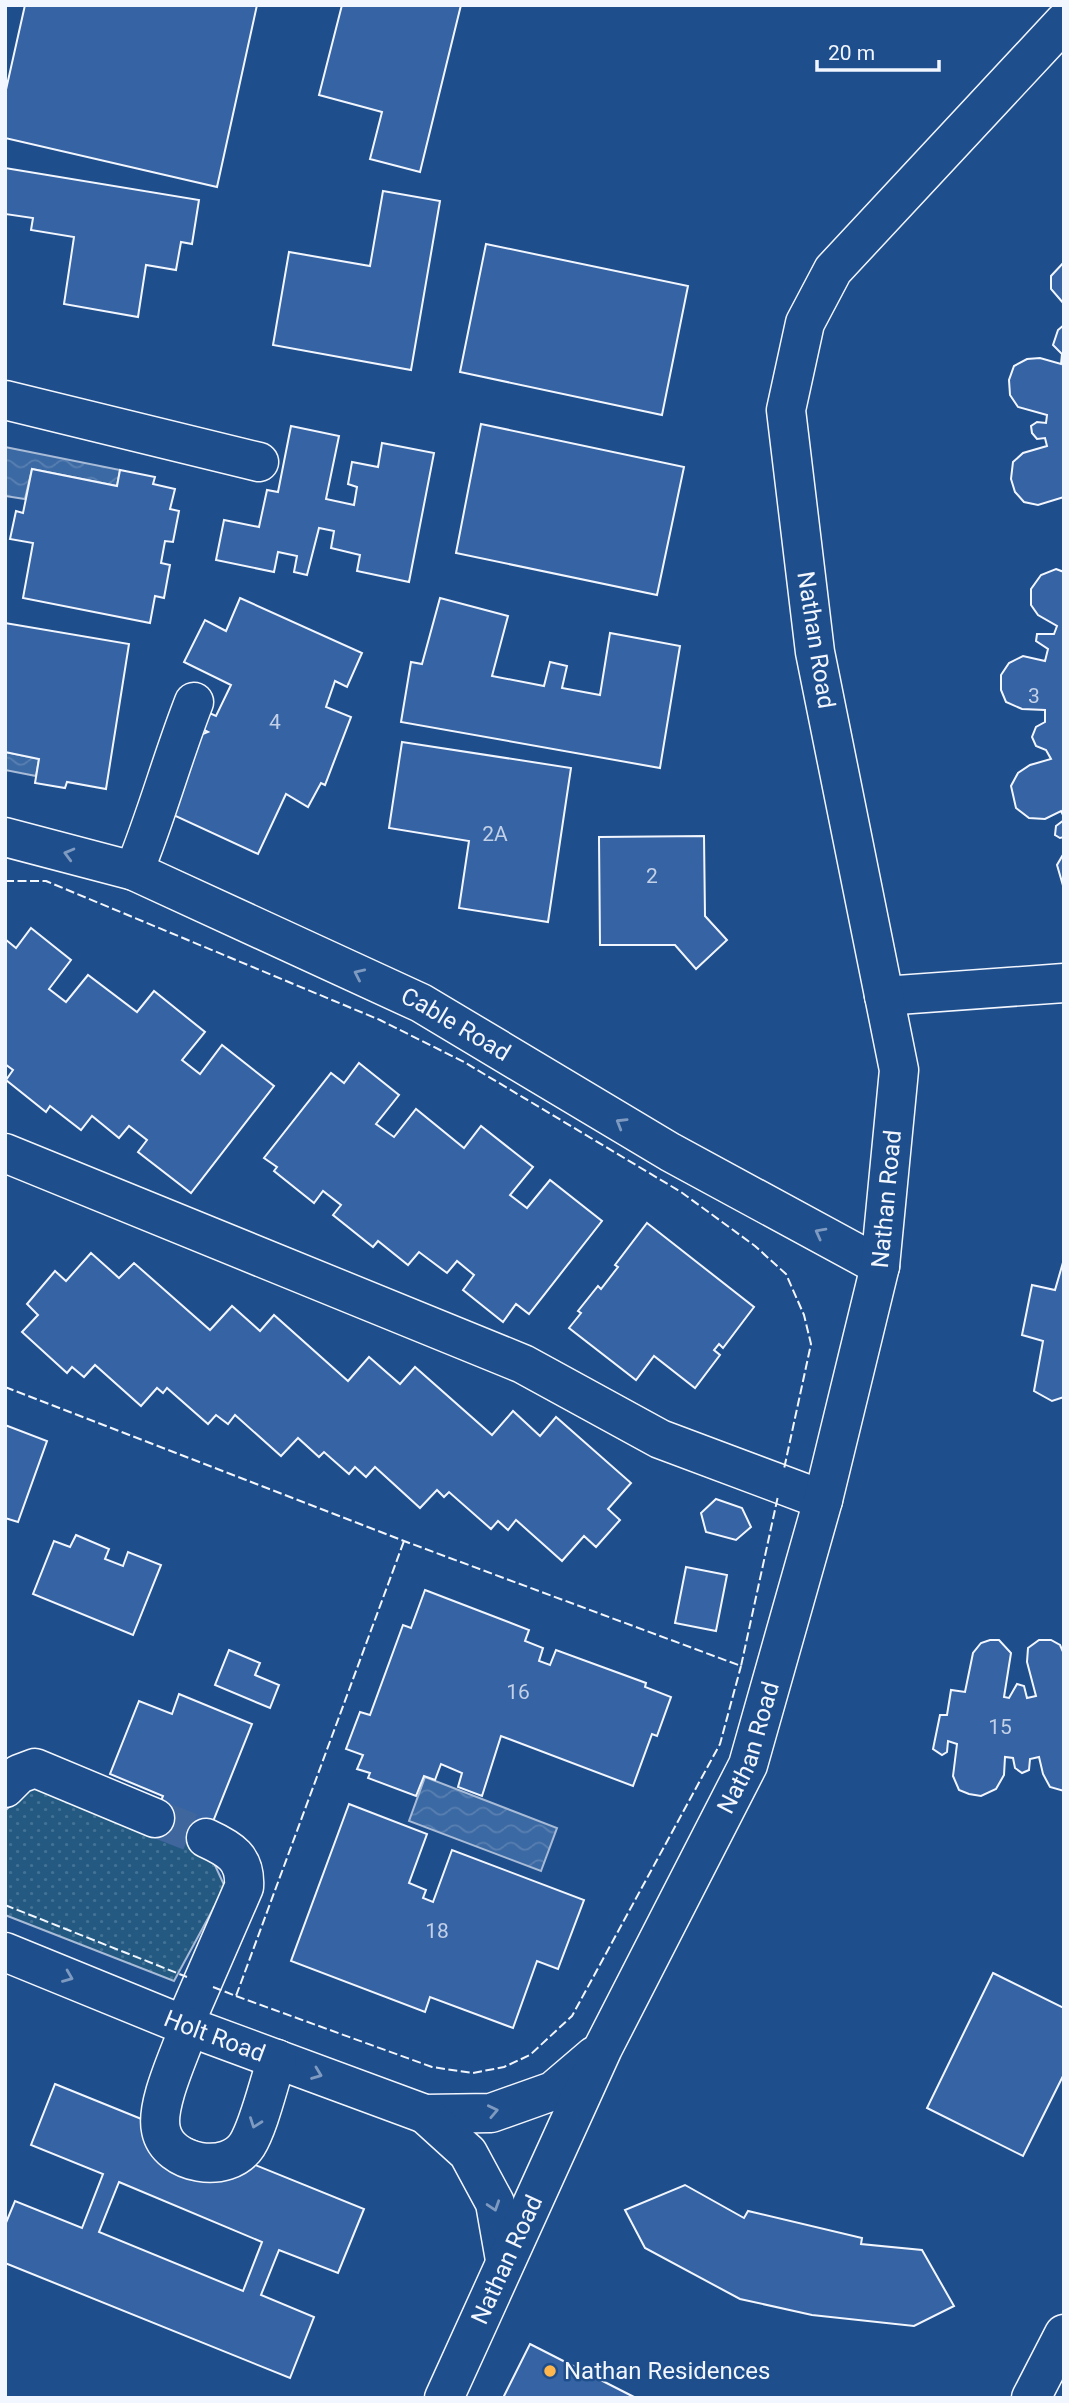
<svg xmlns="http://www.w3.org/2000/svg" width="1069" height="2403" font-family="Roboto,sans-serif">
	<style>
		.grass { fill: url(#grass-dots); stroke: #a8bbd7; stroke-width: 2 }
		.water { fill: url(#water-waves); stroke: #a8bbd7; stroke-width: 2 }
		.building { fill: #3563a3; stroke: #f2f6ff; stroke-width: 2; fill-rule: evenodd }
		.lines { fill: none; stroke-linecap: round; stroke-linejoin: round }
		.minor-tunnel { stroke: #3f679d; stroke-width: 38; stroke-dasharray: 38 19; stroke-linecap: butt }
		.minor-casing { stroke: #f2f6ff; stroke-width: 41 }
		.minor { stroke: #1f4e8c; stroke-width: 38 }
		.fence { stroke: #f2f6ff; stroke-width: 2; stroke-dasharray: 9 3.5; stroke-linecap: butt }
		.oneway { stroke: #7e9ac0 }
		.poi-dot { fill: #ffb74d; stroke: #1f4e8c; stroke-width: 2.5 }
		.labels { text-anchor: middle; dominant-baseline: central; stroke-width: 5; stroke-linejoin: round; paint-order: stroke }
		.number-label { font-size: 21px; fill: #c3d1e8 }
		.street-label { font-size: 24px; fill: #f2f6ff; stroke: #1f4e8c }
		.poi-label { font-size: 24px; fill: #f2f6ff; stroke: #1f4e8c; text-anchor: start }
	</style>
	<defs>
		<pattern id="grass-dots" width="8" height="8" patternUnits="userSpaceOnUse" patternTransform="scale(1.75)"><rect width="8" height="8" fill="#245a82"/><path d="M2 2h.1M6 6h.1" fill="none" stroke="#447295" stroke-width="1.8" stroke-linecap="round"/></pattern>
		<pattern id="water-waves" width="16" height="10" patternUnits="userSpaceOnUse" patternTransform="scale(1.75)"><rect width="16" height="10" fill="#3b69a3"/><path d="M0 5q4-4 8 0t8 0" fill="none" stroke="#587fb1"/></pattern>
	</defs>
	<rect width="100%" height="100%" fill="#1f4e8c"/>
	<polygon class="grass" points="29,1786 121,1812 208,1850 225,1887 174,1981 5,1915 5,1811"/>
	<g class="water">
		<polygon points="5,447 120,470 117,486 32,469 25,499 5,496"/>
		<polygon points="5,752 39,759 36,776 5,770"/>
		<polygon points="425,1777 557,1828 541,1871 409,1821"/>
	</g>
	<g class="building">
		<polygon points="25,5 257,5 217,187 5,138 5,94"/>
		<polygon points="342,5 461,5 420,172 370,159 382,112 319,95"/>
		<polygon points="5,168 199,200 192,244 181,242 176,270 146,265 138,317 64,304 74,237 31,230 33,218 5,214"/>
		<polygon points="383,191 440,201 411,370 273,345 289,252 370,266"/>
		<polygon points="486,244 688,286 662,415 460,372"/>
		<polygon points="1064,262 1064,304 1051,289 1051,276"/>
		<polygon points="1064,325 1064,497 1038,505 1024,502 1015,492 1011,479 1013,462 1023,453 1047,446 1045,438 1037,439 1032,433 1031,426 1037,422 1046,423 1047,415 1018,407 1010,395 1009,380 1014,366 1027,359 1040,358 1061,364 1062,354 1053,345 1058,330"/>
		<polygon points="481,424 684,467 657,595 456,553"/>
		<polygon points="291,426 339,436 326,499 354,505 357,487 348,484 352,462 378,467 382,443 434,453 409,582 357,571 360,555 331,548 334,531 319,528 307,575 294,572 297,556 278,552 274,572 216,560 224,520 259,527 267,490 278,492"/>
		<polygon points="32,469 117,486 120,470 155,477 153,484 175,489 170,509 179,511 173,542 165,541 161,563 170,565 164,598 155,596 150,623 23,598 33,543 10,539 16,511 23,513"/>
		<polygon points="1056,569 1064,572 1064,817 1061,811 1045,819 1029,818 1016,808 1011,786 1018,773 1030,765 1051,759 1046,750 1036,746 1032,737 1036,727 1045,722 1045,710 1022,709 1006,702 1001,690 1001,675 1009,663 1023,656 1045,661 1048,649 1036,641 1037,634 1054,634 1057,626 1038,615 1031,605 1031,589 1041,575"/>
		<polygon points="240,598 362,653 347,687 335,681 326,707 351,717 325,785 321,783 308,807 286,794 258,854 169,813 183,742 208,732 198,727 205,711 216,716 231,685 184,662 205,620 226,631"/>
		<polygon points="440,598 508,616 492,676 544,686 550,662 567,666 562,688 600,695 610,633 680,646 660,768 401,722 411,662 422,664"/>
		<polygon points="5,623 129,644 106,789 67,782 65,788 35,783 39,759 5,752"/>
		<polygon points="402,742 571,768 548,922 459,908 469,841 389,828"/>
		<polygon points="1064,820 1064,837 1060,838 1055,835 1056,826"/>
		<polygon points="704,836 705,916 727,940 696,969 675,945 600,945 599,837"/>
		<polygon points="1064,853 1064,889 1057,865"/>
		<polygon points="31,928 71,960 49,989 66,1002 88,975 137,1012 154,991 205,1032 182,1060 200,1074 222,1045 274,1086 191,1193 138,1152 147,1140 129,1126 119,1138 92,1116 81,1130 50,1106 46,1112 6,1080 13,1070 5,1064 5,939 16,948"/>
		<polygon points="359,1063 399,1095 376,1124 394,1137 416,1109 464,1148 481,1126 533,1167 510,1195 527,1208 550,1180 602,1221 529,1314 516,1304 503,1322 463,1290 474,1275 457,1261 447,1273 419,1252 408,1265 378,1241 373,1247 333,1215 341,1205 323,1191 314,1203 274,1171 277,1167 264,1158 331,1073 344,1083"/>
		<polygon points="647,1223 754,1307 723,1348 719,1344 714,1350 720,1355 695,1388 654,1356 636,1380 569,1328 581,1313 578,1311 598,1286 601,1289 618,1267 615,1265"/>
		<polygon points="91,1253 119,1278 134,1263 210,1330 232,1306 260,1331 274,1315 348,1381 369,1357 400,1384 415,1367 492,1435 513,1411 540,1436 556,1417 631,1483 608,1509 620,1520 596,1547 584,1536 562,1561 516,1520 508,1530 498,1521 491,1529 449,1492 444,1497 437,1490 420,1508 375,1467 366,1477 355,1467 349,1474 324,1452 319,1457 298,1438 281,1456 235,1415 228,1424 216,1415 208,1424 167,1388 163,1393 157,1388 141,1406 95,1365 84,1377 72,1367 67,1373 22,1332 38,1315 27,1304 55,1271 66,1281"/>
		<polygon points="1064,1259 1064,1397 1052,1401 1034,1391 1043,1341 1022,1335 1032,1285 1055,1290"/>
		<polygon points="5,1425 47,1441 18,1522 5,1518"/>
		<polygon points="716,1499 742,1508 751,1527 736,1540 706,1532 701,1513"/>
		<polygon points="76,1535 109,1549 105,1559 123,1566 128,1552 161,1565 133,1635 33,1594 54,1541 70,1547"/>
		<polygon points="686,1567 727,1575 716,1631 675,1623"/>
		<polygon points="425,1590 529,1630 525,1641 543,1648 539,1661 550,1665 556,1650 646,1683 645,1687 671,1697 657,1736 652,1734 633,1786 501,1736 482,1796 458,1787 462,1773 441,1764 435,1780 424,1776 416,1796 368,1778 370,1773 357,1769 363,1755 346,1749 360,1712 370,1715 403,1625 411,1628"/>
		<polygon points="990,1640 999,1640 1011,1653 1004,1697 1009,1698 1017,1684 1024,1686 1027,1698 1036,1696 1027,1662 1028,1648 1039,1640 1051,1640 1060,1645 1064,1654 1064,1791 1050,1787 1043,1774 1039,1757 1030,1759 1029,1770 1022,1773 1015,1768 1013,1758 1005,1757 1004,1775 996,1789 981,1796 969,1794 959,1790 953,1776 957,1744 948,1741 947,1752 942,1755 933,1749 940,1715 947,1715 951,1690 965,1692 973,1653 981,1643"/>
		<polygon points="229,1650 260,1663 255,1675 279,1685 270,1708 215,1685"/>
		<polygon points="179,1694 252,1724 204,1844 152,1823 163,1796 110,1774 139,1701 172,1714"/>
		<polygon points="349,1804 427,1834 409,1883 426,1890 423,1898 433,1902 452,1850 584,1900 558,1969 537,1961 513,2028 430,1997 425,2012 291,1961"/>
		<polygon points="993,1973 1064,2008 1064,2074 1023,2156 927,2108"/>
		<path d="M55,2084L364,2209L338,2273L279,2250L261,2295L314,2317L290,2378L5,2263V2225L15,2201L82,2228L103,2174L31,2145ZM119,2182L262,2242L243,2291L99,2232Z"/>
		<polygon points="685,2185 744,2218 748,2211 862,2238 861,2244 922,2250 954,2306 914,2326 812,2315 740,2299 645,2248 625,2210"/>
		<polygon points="530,2344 636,2398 503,2398"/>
	</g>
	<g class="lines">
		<polyline class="minor-tunnel" points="155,1818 206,1838"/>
		<g class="minor-casing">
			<g id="minor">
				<polyline points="5,400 259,462"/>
				<path id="s1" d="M5,837L134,871L421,1003L670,1152L880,1266"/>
				<path d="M134,871C157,815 172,758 194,702"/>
				<polyline points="884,996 1064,983"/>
				<polyline points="5,1153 523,1364 660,1439 823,1500"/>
				<polyline points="5,1788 19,1774 35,1768 155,1818"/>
				<path id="s2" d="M5,1952L184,2025L425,2114L491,2113L553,2091L594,2056"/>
				<path d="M184,2025L244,1887C246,1858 230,1849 206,1838"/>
				<path d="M189,2027C181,2052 155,2104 161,2130C168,2165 228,2175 247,2145C259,2126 269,2082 277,2059"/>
				<polyline points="425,2114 468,2153 495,2203 505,2260"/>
				<path id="s3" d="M444,2398L603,2048L748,1765L823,1500L880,1266L899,1070L815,652L786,410L805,323L833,270L1064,22"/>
				<polyline points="1031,2398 1064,2334"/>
			</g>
		</g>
		<use href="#minor" class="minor"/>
		<g class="fence">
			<polyline points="5,881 46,881 380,1020 464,1062 681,1192 755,1246 786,1274 804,1315 811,1344 784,1469"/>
			<polyline points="5,1387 404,1541 741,1666 778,1496"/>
			<polyline points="5,1905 187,1977"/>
			<polyline points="213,1987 236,1996 404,1541"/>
			<polyline points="236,1996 432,2067 473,2073 504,2067 530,2055 572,2016 720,1744 741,1666"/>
		</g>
	</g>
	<defs><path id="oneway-chevron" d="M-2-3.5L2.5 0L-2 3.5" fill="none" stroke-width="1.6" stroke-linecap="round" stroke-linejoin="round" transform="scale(1.75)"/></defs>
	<g class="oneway">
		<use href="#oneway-chevron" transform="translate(69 854) rotate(-165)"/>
		<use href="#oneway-chevron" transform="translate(359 974) rotate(-155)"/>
		<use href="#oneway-chevron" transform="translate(621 1123) rotate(-149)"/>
		<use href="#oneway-chevron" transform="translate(820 1233) rotate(-152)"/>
		<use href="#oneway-chevron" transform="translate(68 1977) rotate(22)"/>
		<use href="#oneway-chevron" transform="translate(317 2074) rotate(21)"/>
		<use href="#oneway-chevron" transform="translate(493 2111) rotate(-12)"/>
		<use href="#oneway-chevron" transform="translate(255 2123) rotate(110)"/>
		<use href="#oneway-chevron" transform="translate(494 2206) rotate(72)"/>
	</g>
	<circle class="poi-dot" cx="550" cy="2371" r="7"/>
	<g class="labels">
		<g class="number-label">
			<text x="1034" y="696">3</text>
			<text x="275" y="722">4</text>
			<text x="495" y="834">2A</text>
			<text x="652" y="876">2</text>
			<text x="518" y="1692">16</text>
			<text x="1000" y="1727">15</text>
			<text x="437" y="1931">18</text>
		</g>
		<g class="street-label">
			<text transform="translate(816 640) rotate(81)">Nathan Road</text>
			<text stroke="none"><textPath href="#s1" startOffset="490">Cable Road</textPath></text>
			<text stroke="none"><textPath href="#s3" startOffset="1286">Nathan Road</textPath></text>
			<text stroke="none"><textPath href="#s3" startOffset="719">Nathan Road</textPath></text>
			<text stroke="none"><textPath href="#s2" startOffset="226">Holt Road</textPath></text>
			<text stroke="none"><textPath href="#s3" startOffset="152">Nathan Road</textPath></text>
		</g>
		<g class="poi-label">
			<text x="564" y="2371">Nathan Residences</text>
		</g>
	</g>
	<rect width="1069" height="2403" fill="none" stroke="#f2f6ff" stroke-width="14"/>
	<path d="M817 60v10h122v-10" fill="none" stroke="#f2f6ff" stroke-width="3.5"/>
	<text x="828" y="60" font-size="21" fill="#f2f6ff" stroke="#1f4e8c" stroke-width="5" paint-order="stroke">20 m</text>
</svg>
